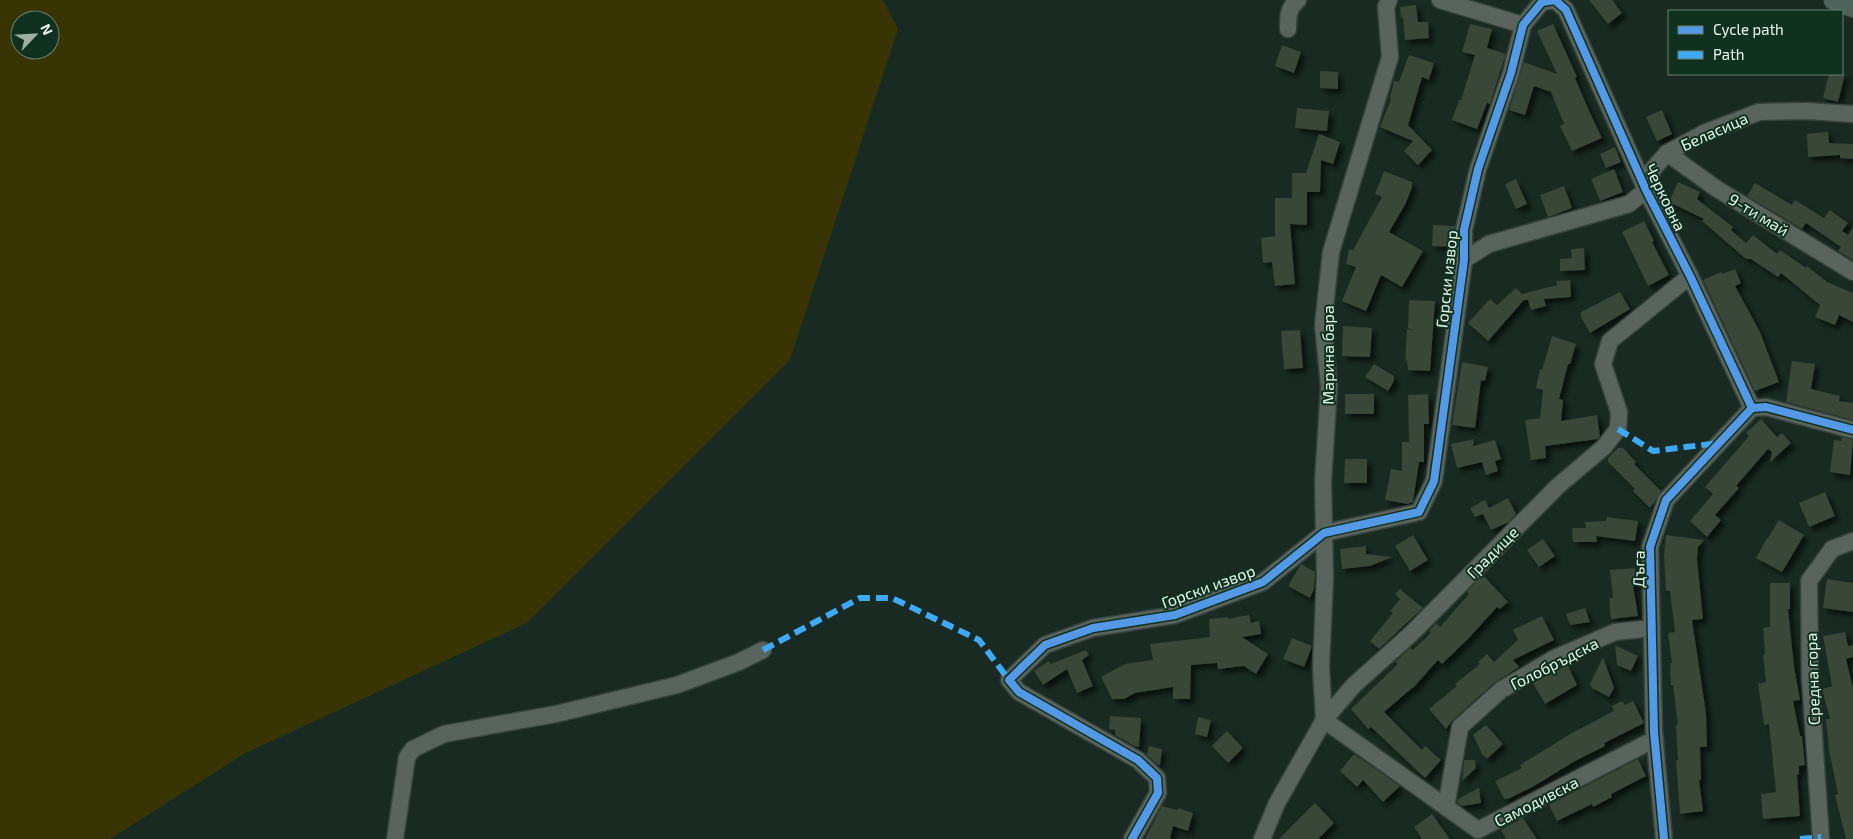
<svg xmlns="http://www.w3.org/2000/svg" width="1853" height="839" font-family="'Exo 2',sans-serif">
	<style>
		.green { fill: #383404; fill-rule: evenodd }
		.building { fill: #384637; filter: url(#shadow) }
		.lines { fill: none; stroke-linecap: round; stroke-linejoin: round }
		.minor-casing { stroke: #36433c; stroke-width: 19 }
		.major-casing { stroke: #36433c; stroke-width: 22 }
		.minor { stroke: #58645d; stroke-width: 16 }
		.major { stroke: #50635c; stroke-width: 20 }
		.quiet { stroke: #3fa9f5; stroke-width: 6; stroke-dasharray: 12 6; stroke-linecap: butt }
		.cycleway-casing { stroke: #113120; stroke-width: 11 }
		.cycleway { stroke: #5399e6; stroke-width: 8 }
		.labels { text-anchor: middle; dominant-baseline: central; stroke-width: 4; stroke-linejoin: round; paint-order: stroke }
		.street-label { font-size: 16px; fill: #e5f7ec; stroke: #113120 }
	</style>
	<defs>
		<filter id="shadow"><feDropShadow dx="4.5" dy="4.5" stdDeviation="2.5" flood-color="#0009"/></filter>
	</defs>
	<rect width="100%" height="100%" fill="#182a21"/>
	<path class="green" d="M0,0H883L898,29L790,360L527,623L244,754L110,839H0ZM20,20H50V50H20Z"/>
	<g class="building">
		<polygon points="1589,0 1612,0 1622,13 1608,24"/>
		<polygon points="1416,5 1418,22 1428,22 1429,38 1405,40 1403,18 1401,18 1400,7"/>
		<polygon points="1470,24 1492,29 1487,48 1506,54 1490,104 1487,103 1477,129 1452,120 1459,100 1461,100 1475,55 1462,52"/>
		<polygon points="1553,24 1577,77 1575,78 1590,113 1602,138 1572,151 1560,126 1564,124 1551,92 1534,86 1525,115 1509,110 1524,62 1557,74 1537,31"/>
		<polygon points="1282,45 1301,52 1294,73 1275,66"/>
		<polygon points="1409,55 1434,63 1429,80 1422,77 1408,125 1432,150 1418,165 1404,151 1413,141 1380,127 1391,99 1390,98 1394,81 1399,82"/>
		<polygon points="1320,71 1338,72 1338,89 1320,88"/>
		<polygon points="1829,74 1845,74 1838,102 1823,98"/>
		<polygon points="1297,108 1329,111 1327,131 1295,128"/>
		<polygon points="1662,110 1672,134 1657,141 1646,117"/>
		<polygon points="1828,132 1829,143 1853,144 1853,159 1840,158 1840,155 1808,157 1807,134"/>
		<polygon points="1319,134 1340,142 1333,164 1321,160 1320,192 1307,192 1307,225 1290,224 1295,284 1275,286 1272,262 1263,263 1261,238 1275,236 1275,198 1292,198 1292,173 1306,173"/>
		<polygon points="1615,147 1621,162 1606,168 1600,154"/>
		<polygon points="1614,169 1623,192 1600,201 1591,179"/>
		<polygon points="1384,171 1412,182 1412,187 1406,203 1389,232 1423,251 1402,287 1381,275 1366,311 1342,301 1356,267 1346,264 1349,249 1353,250 1382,197 1375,194"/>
		<polygon points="1516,179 1527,204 1516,209 1505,184"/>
		<polygon points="1678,182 1700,192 1697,199 1733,227 1731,230 1746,243 1753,235 1777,254 1780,250 1806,268 1807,266 1827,282 1853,293 1853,322 1839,315 1835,325 1815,317 1820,305 1781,273 1778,277 1751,259 1746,259 1702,221 1704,219 1669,202"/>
		<polygon points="1755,183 1792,205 1795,200 1824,218 1830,210 1848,223 1842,231 1848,235 1853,227 1853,260 1838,251 1841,247 1806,223 1802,229 1747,196"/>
		<polygon points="1564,186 1572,208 1548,217 1540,195"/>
		<polygon points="1644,221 1654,241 1652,242 1669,275 1648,286 1622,232"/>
		<polygon points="1433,225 1455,226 1454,247 1432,246"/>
		<polygon points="1584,248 1585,270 1560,271 1560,259 1572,258 1571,249"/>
		<polygon points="1735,269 1741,283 1735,286 1760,332 1779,382 1755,391 1703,280 1721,272 1722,274"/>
		<polygon points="1570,280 1571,297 1544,299 1546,306 1531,310 1528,300 1524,300 1488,341 1468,323 1490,299 1497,305 1516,288 1522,294 1557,285 1556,281"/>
		<polygon points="1620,292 1630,309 1590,333 1581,317 1581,312"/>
		<polygon points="1409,300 1435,301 1430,371 1408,370 1407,359 1405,363 1407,331 1407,329 1413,330 1408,328"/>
		<polygon points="1343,326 1372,328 1370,357 1342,356"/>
		<polygon points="1300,330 1303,368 1284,369 1281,331"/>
		<polygon points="1552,336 1576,344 1570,364 1568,364 1559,399 1563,400 1561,421 1597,415 1600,436 1598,439 1545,446 1546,458 1531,460 1525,420 1540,418 1543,390 1536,388 1540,369 1542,370"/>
		<polygon points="1792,361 1815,364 1811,389 1840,396 1839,401 1853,403 1853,420 1786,402"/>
		<polygon points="1462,362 1488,367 1485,381 1481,380 1475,428 1452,425"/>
		<polygon points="1374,364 1394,376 1394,381 1388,391 1365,377"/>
		<rect x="1345" y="394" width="29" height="20"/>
		<polygon points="1428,394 1429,424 1424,424 1424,462 1419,462 1413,502 1408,504 1385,500 1391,469 1402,471 1402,442 1409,442 1408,395"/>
		<polygon points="1761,419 1777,437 1782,433 1791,443 1770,462 1772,452 1768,449 1736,486 1739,488 1715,515 1721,520 1707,537 1690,521 1713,494 1705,487 1749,436 1746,433"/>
		<polygon points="1842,437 1853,440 1850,475 1830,472 1834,440 1841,441"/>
		<polygon points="1474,439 1473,446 1495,440 1501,459 1495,461 1498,471 1486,475 1482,462 1457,468 1451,444"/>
		<polygon points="1618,448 1623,448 1636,462 1634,464 1661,491 1654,503 1650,508 1633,491 1635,489 1608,462 1608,458"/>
		<polygon points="1345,459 1367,459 1367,483 1344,483"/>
		<polygon points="1825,492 1835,516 1809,527 1799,503"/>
		<polygon points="1508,498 1516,514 1509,522 1491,530 1483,514 1475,517 1470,508 1485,500 1489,508"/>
		<polygon points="1607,517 1638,521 1635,541 1596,536 1597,542 1573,542 1572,528 1586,528 1585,522 1606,521"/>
		<polygon points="1779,520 1804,535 1782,572 1756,558 1767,538 1768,538"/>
		<polygon points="1413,535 1428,560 1410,571 1395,546"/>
		<polygon points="1666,535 1704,540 1698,547 1697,559 1703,619 1692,620 1706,713 1707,747 1700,747 1701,780 1699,780 1703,811 1680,814 1676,760 1678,760 1676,725 1678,725 1673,685 1671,685 1670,663 1672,663 1668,633 1675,632 1670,591 1666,591 1664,556"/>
		<polygon points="1543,539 1555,556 1539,567 1527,550"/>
		<polygon points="1366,546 1366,554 1392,557 1370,566 1342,569 1340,549"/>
		<polygon points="1301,564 1315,572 1314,589 1310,598 1288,586"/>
		<polygon points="1635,568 1637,585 1633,585 1638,616 1611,619 1609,598 1613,598 1610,570"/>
		<polygon points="1483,575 1508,602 1500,609 1497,607 1468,639 1442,664 1438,660 1413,688 1412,688 1384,712 1422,750 1425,746 1441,760 1425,778 1371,727 1368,729 1351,709 1398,664 1395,662 1410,648 1413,650 1431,633 1429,631 1436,623 1440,627 1469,594 1467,591"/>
		<polygon points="1827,579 1853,583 1853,612 1823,608"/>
		<polygon points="1770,583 1790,583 1790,609 1788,609 1794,666 1800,700 1793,701 1800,736 1802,736 1805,765 1799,766 1799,775 1797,775 1800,816 1763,819 1761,794 1776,792 1769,724 1764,725 1758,684 1766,682 1763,655 1765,654 1763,628 1770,627"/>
		<polygon points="1400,589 1423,608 1379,649 1370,641 1393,613 1390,611 1400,599 1395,594"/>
		<polygon points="1585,608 1590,622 1570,625 1566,614"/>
		<polygon points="1249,615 1251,623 1259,621 1261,634 1242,637 1268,654 1256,674 1244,666 1218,669 1217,663 1191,665 1190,699 1173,699 1173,687 1135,693 1124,699 1112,699 1101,677 1125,664 1153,660 1150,644 1210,637 1209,619 1228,617 1228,619"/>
		<polygon points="1542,616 1554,640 1513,660 1519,667 1494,683 1453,720 1446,729 1429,709 1457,686 1455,684 1480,664 1478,662 1487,654 1494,662 1518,640 1513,630"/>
		<polygon points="1845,632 1848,646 1853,645 1853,657 1846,659 1853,688 1853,839 1846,839 1835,795 1838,794 1829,750 1826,719 1830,719 1822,689 1832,686 1823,636"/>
		<polygon points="1292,638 1312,646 1304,667 1283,659"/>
		<polygon points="1615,645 1638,656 1631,671 1617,665"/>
		<polygon points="1086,650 1089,655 1082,660 1093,686 1077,693 1067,669 1043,685 1034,671 1049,661 1051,664"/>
		<polygon points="1603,657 1614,688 1609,697 1592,688 1590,684"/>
		<polygon points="1567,664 1577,685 1545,704 1533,683 1551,673 1552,674"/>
		<polygon points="1622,701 1625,705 1633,701 1644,723 1604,743 1605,746 1575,761 1534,786 1508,799 1504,799 1495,781 1522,768 1520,765 1572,733 1614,711 1612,706"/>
		<polygon points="1110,716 1141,718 1139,747 1134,746 1115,735 1115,730 1109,729"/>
		<polygon points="1198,717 1211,720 1207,737 1195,734"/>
		<polygon points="1486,725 1503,744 1487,759 1482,754 1473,735"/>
		<polygon points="1227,731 1243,748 1228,763 1212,746"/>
		<polygon points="1149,746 1162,749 1160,765 1157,764 1147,755"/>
		<polygon points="1354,754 1400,786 1383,802 1363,780 1357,787 1340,771"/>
		<polygon points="1638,759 1646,776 1611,794 1612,797 1593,807 1592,804 1557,821 1549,805"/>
		<polygon points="1464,760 1475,760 1476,768 1462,781"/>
		<polygon points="1479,788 1481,803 1462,806 1457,803 1458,799"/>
		<polygon points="1315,803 1334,823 1318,839 1279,839"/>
		<polygon points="1162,806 1177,810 1178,808 1193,813 1188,831 1173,826 1170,839 1145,839"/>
		<polygon points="1432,814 1450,839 1422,839 1414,827"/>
		<polygon points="1523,818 1537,839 1506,839 1501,830"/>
	</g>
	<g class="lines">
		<g class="minor-casing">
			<g id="minor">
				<polyline points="1389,0 1386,7 1390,57 1331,252 1323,325 1329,386 1323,482 1325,577 1321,667 1324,720 1478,830 1655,739"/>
				<polyline points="1440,0 1523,25"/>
				<path d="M1288,29C1288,16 1288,8 1298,0"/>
				<polyline points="1667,153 1717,189 1853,272"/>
				<polyline points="1464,260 1489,244 1629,204 1646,190 1653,169 1667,153 1704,133 1759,112 1807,111 1853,114"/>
				<polyline points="1446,807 1460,727 1501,690 1555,658 1615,632 1652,628"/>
				<polyline points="395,839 407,757 413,749 444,734 556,714 677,685 739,662 763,650"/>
				<polyline points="1132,839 1158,793 1157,778 1138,760 1019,692 1009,680 1045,645 1093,628 1175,615 1263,582 1324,533 1419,512 1434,481 1464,260 1464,230 1478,169 1511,73 1523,25 1542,2 1555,0 1566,10 1646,190 1690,276 1752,408"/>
				<polyline points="1262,839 1277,803 1324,720 1354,685 1412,633 1558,486 1604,447 1618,429 1619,412 1603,364 1610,341 1690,276"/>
				<polyline points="1664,839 1654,732 1650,547 1666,500 1752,408 1766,407 1853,430"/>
				<polyline points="1821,839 1810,678 1809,581 1832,549 1853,541"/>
			</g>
		</g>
		<g class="major-casing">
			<polyline id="major" points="1834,0 1853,7"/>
		</g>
		<use href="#minor" class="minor"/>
		<use href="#major" class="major"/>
		<g class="quiet">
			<polyline points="1618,429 1653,451 1719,443"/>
			<polyline points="763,650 860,598 892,598 979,640 1009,680"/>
			<polyline points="1800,839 1821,837"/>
		</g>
		<g class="cycleway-casing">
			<g id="cycleway">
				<polyline points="1132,839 1158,793 1157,778 1138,760 1019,692 1009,680 1045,645 1093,628 1175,615 1263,582 1324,533 1419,512 1434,481 1464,260 1464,230 1478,169 1511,73 1523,25 1542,2 1555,0 1566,10 1646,190 1690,276 1752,408"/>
				<polyline points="1664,839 1654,732 1650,547 1666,500 1752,408 1766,407 1853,430"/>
			</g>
		</g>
		<use href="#cycleway" class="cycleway"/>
	</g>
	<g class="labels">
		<g class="street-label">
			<text transform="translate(1714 131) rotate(-24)">Беласица</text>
			<text transform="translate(1666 197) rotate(64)">Черковна</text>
			<text transform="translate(1759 214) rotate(31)">9-ти май</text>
			<text transform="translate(1446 279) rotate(-84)">Горски извор</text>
			<text transform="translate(1327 355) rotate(-90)">Марина бара</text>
			<text transform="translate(1492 552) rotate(-45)">Градище</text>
			<text transform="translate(1638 569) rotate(-89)">Дъга</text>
			<text transform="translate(1208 586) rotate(-20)">Горски извор</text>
			<text transform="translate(1554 663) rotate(-27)">Голобръдска</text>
			<text transform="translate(1812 679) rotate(-92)">Средна гора</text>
			<text transform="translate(1536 801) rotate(-27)">Самодивска</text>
		</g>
	</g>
	<rect x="1668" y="10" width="175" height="65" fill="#113120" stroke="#668072"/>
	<rect x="1678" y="26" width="25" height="8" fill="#5399e6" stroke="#668072"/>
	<text x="1713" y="35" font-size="15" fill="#e5f7ec">Cycle path</text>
	<rect x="1678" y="51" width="25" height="8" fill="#3fa9f5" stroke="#668072"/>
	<text x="1713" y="60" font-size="15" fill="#e5f7ec">Path</text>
	<g transform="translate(35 35) rotate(65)"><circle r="24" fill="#113120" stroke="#668072"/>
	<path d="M0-4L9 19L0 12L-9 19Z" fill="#9dafa5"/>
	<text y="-8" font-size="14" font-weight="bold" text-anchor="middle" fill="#e5f7ec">N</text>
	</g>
</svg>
